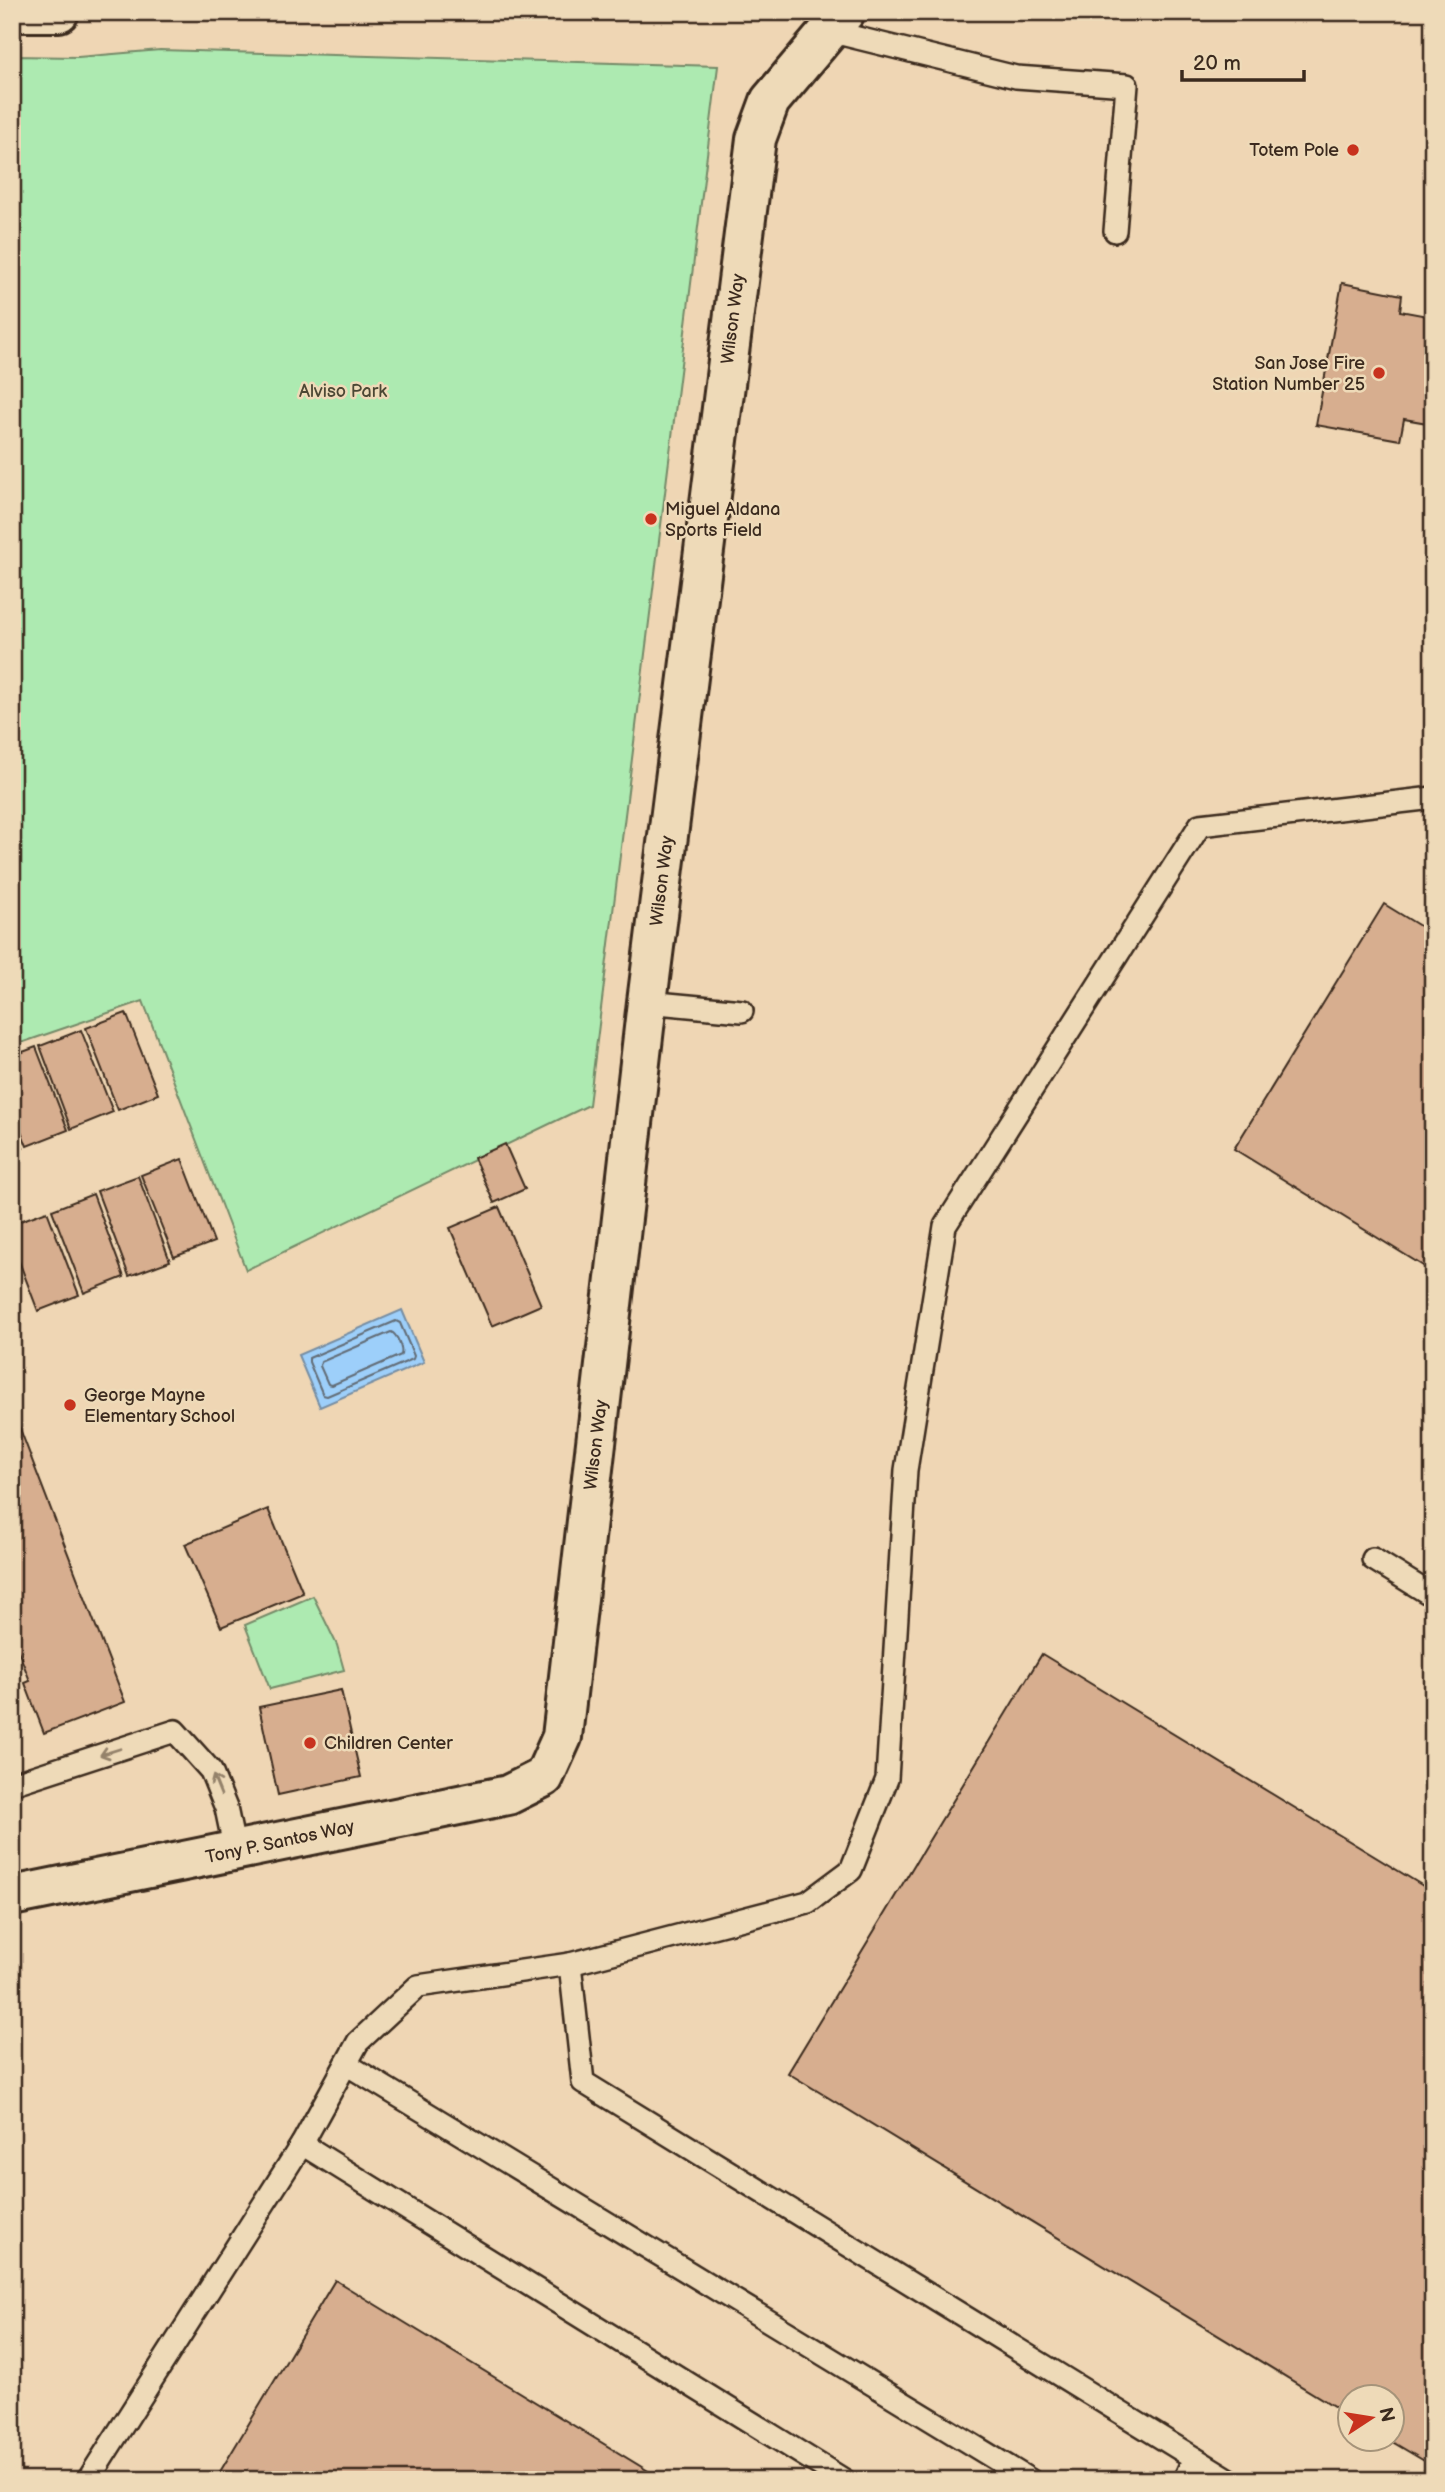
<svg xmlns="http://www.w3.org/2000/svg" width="1445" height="2492" font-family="'Balsamiq Sans',sans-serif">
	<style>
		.green { fill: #adeab1; stroke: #748a68; stroke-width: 2 }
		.water { fill: #9dcffa; stroke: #768da2; stroke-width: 2 }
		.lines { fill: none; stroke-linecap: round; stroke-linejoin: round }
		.shore { stroke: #626c76; stroke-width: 2 }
		.building { fill: #d7ae8f; stroke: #3b2a1e; stroke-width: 2 }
		.lane-casing { stroke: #3b2a1e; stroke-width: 26 }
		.street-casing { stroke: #3b2a1e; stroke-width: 44 }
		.lane { stroke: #eedab8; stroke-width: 21 }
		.street { stroke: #eedab8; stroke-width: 38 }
		.oneway { stroke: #94826b }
		.poi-dot { fill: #c8321e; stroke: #eedab8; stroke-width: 2.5 }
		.labels { text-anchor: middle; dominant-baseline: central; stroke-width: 5; stroke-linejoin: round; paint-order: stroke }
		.poi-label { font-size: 18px; fill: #3b2a1e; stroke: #eedab8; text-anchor: start }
		.street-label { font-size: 18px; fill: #3b2a1e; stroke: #eedab8 }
		.park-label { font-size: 18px; fill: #4c4734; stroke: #eedab8 }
	</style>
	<rect width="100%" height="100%" fill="#efd6b4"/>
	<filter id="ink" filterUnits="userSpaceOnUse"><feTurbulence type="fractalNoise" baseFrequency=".0143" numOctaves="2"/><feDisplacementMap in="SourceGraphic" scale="14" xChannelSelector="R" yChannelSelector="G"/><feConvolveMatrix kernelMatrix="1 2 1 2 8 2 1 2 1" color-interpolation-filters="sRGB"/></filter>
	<g filter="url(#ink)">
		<g class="green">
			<polygon points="160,50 718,66 589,1105 246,1270 143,1001 12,1046 12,56 78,57"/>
			<polygon points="313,1596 337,1645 344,1670 270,1689 245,1625"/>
		</g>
		<polygon class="water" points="402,1310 424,1362 320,1407 298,1355"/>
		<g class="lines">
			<g class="shore">
				<polygon points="396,1321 400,1323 414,1356 413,1359 327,1396 323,1395 309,1362 309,1358"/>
				<path d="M391,1332C397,1334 403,1349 401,1355L332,1385L328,1384L320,1366L321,1362Z"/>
			</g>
		</g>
		<g class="building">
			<polygon points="1342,283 1402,295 1400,311 1433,317 1433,424 1404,419 1400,440 1316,425"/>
			<polygon points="1384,904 1433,934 1433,1272 1234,1149"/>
			<polygon points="126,1013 158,1094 118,1110 86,1028"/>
			<polygon points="81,1030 113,1112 71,1129 40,1046"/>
			<polygon points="36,1047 68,1130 27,1146 12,1108 12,1056"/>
			<polygon points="12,1121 23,1148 12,1152"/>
			<polygon points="505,1144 525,1189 494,1203 474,1158"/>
			<polygon points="182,1159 214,1242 174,1257 141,1175"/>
			<polygon points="138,1176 170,1261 129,1276 97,1191"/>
			<polygon points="93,1194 124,1277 84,1293 52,1210"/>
			<polygon points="499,1207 541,1305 492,1326 450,1228"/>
			<polygon points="47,1211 79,1295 38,1311 12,1243 12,1224"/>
			<polygon points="12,1408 125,1702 44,1733 25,1683 30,1681 12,1635"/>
			<polygon points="268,1509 303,1593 221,1627 185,1544"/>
			<polygon points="1042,1654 1433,1892 1433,2466 1389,2440 1392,2440 1392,2398 1350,2398 1350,2416 788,2073"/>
			<polygon points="341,1690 361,1777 278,1795 259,1707"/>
			<polygon points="335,2280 663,2480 215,2480"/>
		</g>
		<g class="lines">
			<g class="lane-casing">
				<g id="lane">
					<polyline points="829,31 1016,77 1127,85 1115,231"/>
					<polyline points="647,1002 742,1011"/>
					<polyline points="1373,1559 1433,1596"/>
					<polyline points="12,1784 175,1731 211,1771 226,1808 235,1851"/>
					<polyline points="570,1964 583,2082 1230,2480"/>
					<polyline points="346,2064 1030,2480"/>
					<polyline points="302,2144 844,2480"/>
					<polyline points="88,2480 302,2144 358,2042 418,1986 570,1964 808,1902 851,1870 887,1779 906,1470 945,1226 1200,825 1433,798"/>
					<polyline points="1184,2480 1194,2458"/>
				</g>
			</g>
			<g class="street-casing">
				<g id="street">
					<polyline points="21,12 59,12"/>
					<polyline points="12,1896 508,1795 544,1777 562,1737 647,1002 756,139 770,101 845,12"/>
				</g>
			</g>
			<use href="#lane" class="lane"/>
			<use href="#street" class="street"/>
		</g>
		<defs><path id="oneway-shaft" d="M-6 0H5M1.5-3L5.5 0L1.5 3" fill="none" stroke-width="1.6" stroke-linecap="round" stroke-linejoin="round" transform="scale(1.75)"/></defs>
		<g class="oneway">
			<use href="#oneway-shaft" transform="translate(110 1752) rotate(162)"/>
			<use href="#oneway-shaft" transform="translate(217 1785) rotate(-112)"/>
		</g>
	</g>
	<g class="poi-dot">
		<circle cx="1353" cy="150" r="7"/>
		<circle cx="1379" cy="373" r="7"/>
		<circle cx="651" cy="519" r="7"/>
		<circle cx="70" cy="1405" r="7"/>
		<circle cx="310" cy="1743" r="7"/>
	</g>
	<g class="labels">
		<g class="poi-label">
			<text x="1339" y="150" text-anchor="end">Totem Pole</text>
			<text x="1365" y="363" text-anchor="end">San Jose Fire<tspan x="1365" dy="21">Station Number 25</tspan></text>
			<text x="665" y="509">Miguel Aldana<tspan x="665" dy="21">Sports Field</tspan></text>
			<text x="84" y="1395">George Mayne<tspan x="84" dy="21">Elementary School</tspan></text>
			<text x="324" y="1743">Children Center</text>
		</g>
		<g class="street-label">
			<text transform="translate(733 319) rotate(-83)">Wilson Way</text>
			<text transform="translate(662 881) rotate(-83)">Wilson Way</text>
			<text transform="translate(596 1445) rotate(-83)">Wilson Way</text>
			<text transform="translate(280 1842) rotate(-12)">Tony P. Santos Way</text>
		</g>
		<g class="park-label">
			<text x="343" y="391">Alviso Park</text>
		</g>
	</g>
	<rect width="1445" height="2492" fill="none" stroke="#eedab8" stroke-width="42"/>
	<rect x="21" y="21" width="1403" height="2450" fill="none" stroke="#3b2a1e" stroke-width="2.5" filter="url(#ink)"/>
	<g transform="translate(1371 2418) rotate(78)"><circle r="33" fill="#eedab8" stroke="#a6947a" stroke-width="2"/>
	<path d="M0-5L12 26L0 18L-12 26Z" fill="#c8321e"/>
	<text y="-10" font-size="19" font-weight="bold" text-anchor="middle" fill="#3b2a1e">N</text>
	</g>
	<path d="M1182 70v10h122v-10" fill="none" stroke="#3b2a1e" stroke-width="3.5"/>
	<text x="1193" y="70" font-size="21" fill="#3b2a1e" stroke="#eedab8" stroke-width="5" paint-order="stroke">20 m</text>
</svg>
